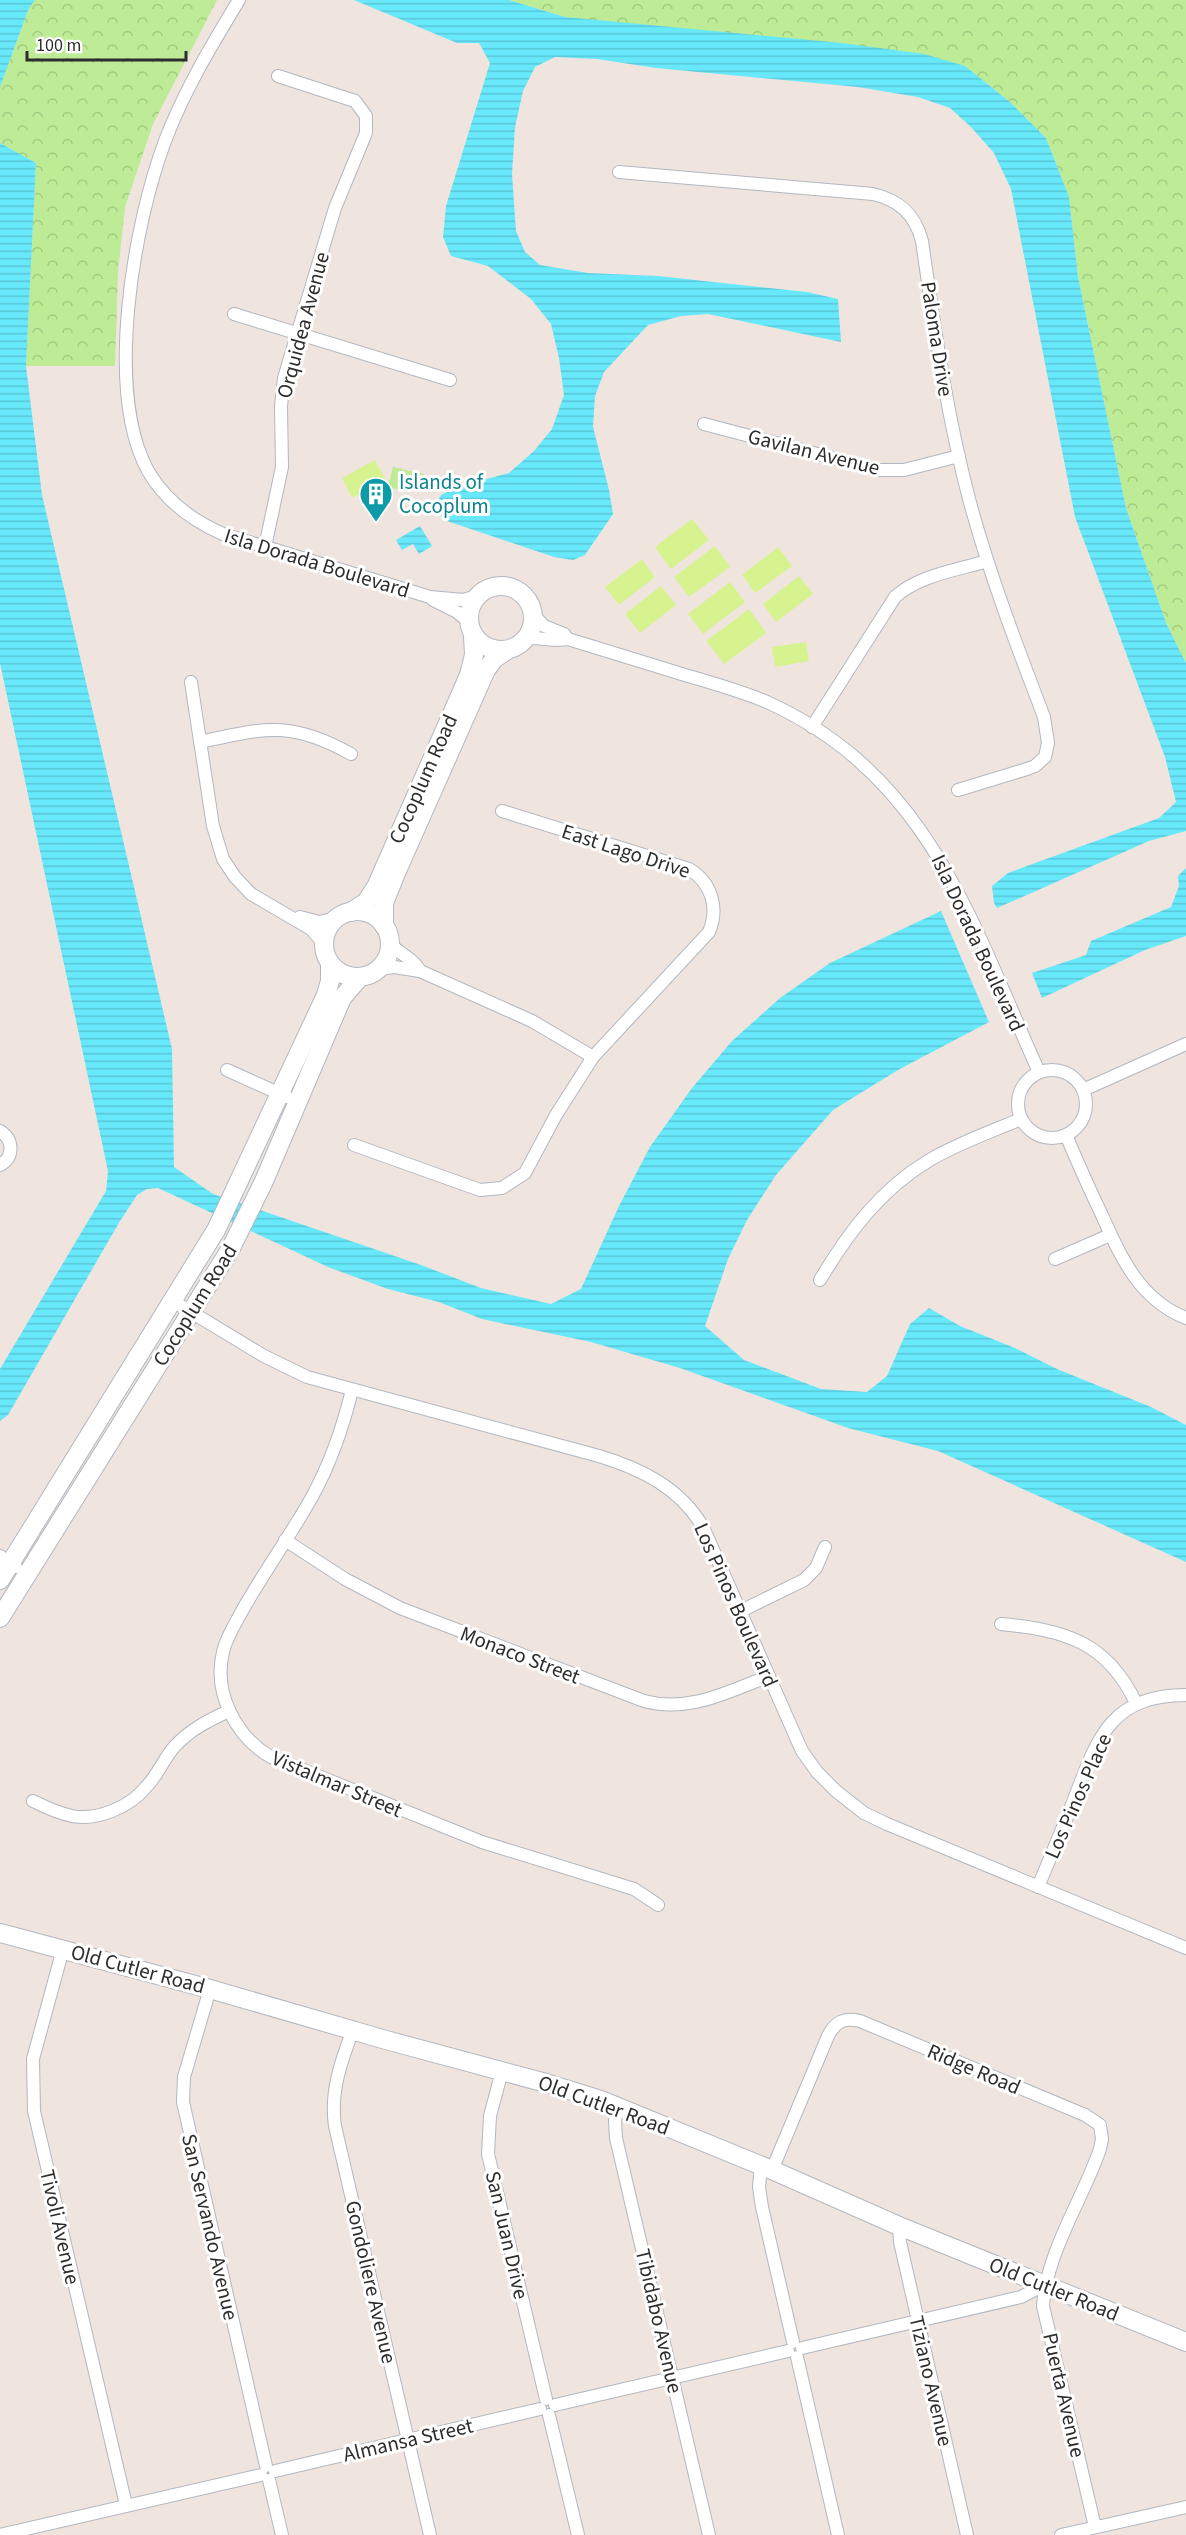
<svg xmlns="http://www.w3.org/2000/svg" width="1186" height="2535" font-family="'Source Sans 3',sans-serif">
	<style>
		.forest { fill: url(#forest-crowns) }
		.pitch { fill: #d7f390 }
		.water { fill: url(#water-rules) }
		.lines { fill: none; stroke-linecap: round; stroke-linejoin: round }
		.street-casing { stroke: #b2b7c1; stroke-width: 14 }
		.secondary-casing { stroke: #b2b7c1; stroke-width: 20 }
		.street { stroke: #fff; stroke-width: 12 }
		.secondary { stroke: #fff; stroke-width: 18 }
		.labels { text-anchor: middle; dominant-baseline: central; stroke-width: 6; stroke-linejoin: round; paint-order: stroke }
		.street-label { font-size: 21px; fill: #2d2d2d; stroke: #fff }
		.culture-label { font-size: 21px; fill: #0d838f; stroke: #fff; text-anchor: start }
	</style>
	<defs>
		<pattern id="forest-crowns" width="20" height="18" patternUnits="userSpaceOnUse" patternTransform="scale(1.5)"><rect width="20" height="18" fill="#beeb95"/><path d="M2 6a3 3 0 1 1 6 0M12 15a3 3 0 1 1 6 0" fill="none" stroke="#a4ca81"/></pattern>
		<pattern id="water-rules" width="6" height="5" patternUnits="userSpaceOnUse" patternTransform="scale(1.5)"><rect width="6" height="5" fill="#68e8fb"/><path d="M0 2.5h6" fill="none" stroke="#5ac7d7"/></pattern>
	</defs>
	<rect width="100%" height="100%" fill="#efe5de"/>
	<g class="forest">
		<polygon points="35,0 217,0 153,124 125,207 118,272 115,366 26,366 36,163 0,143 0,87 29,8"/>
		<polygon points="509,0 1186,0 1186,663 1166,623 1126,508 1078,277 1069,197 1046,138 1010,102 965,66 565,17"/>
		<polygon points="393,467 424,474 422,483 411,483 400,490 388,487"/>
	</g>
	<g class="pitch">
		<polygon points="375,460 386,480 352,498 342,478"/>
		<polygon points="692,519 709,540 671,569 655,547"/>
		<polygon points="715,546 730,567 689,597 674,577"/>
		<polygon points="778,547 792,566 755,593 742,575"/>
		<polygon points="642,559 655,577 619,605 605,587"/>
		<polygon points="799,576 813,594 776,622 763,604"/>
		<polygon points="730,582 745,602 703,634 688,614"/>
		<polygon points="661,586 676,605 640,633 625,614"/>
		<polygon points="749,609 766,633 724,664 706,641"/>
		<polygon points="806,642 809,661 775,667 772,647"/>
	</g>
	<g class="water">
		<polygon points="0,0 35,0 29,8 0,87"/>
		<polygon points="354,0 509,0 565,17 842,43 924,54 965,66 1010,102 1046,138 1069,197 1078,277 1126,508 1166,623 1186,663 1186,831 1149,841 997,908 994,903 992,886 1008,873 1159,818 1176,802 1165,757 1075,517 1011,189 994,153 971,127 950,108 918,97 858,87 656,68 597,59 555,57 535,67 523,91 515,127 512,174 516,231 525,252 540,265 588,273 658,276 807,292 838,299 841,342 708,314 681,316 648,325 604,372 595,396 593,427 609,490 613,514 585,555 573,560 554,557 444,520 435,506 441,495 457,487 509,473 534,451 552,429 564,395 559,358 551,324 531,299 488,266 451,256 443,237 446,206 490,63 479,43 457,43"/>
		<polygon points="0,143 36,163 26,366 42,495 172,1049 174,1167 213,1194 421,1265 481,1288 551,1304 581,1289 619,1206 650,1147 692,1088 732,1041 780,998 830,963 941,911 989,1022 898,1070 833,1110 776,1175 747,1220 728,1259 705,1326 744,1360 821,1389 867,1392 887,1376 910,1324 929,1308 960,1326 1015,1348 1057,1369 1151,1407 1186,1425 1186,1562 938,1451 848,1428 680,1368 591,1342 482,1319 439,1302 388,1289 328,1267 158,1188 147,1189 137,1195 120,1221 8,1415 0,1421 0,1369 106,1191 108,1171 0,663"/>
		<polygon points="420,526 432,546 419,554 413,544 402,550 396,540"/>
		<polygon points="1186,868 1186,936 1145,950 1042,998 1032,973 1086,955 1091,941 1171,907 1179,886 1178,876"/>
	</g>
	<g class="lines">
		<g class="street-casing">
			<g id="street">
				<path d="M239,0C211,46 184,91 165,141C134,224 104,390 148,471C165,500 193,521 223,534L430,597L463,600L477,596"/>
				<path d="M619,172L873,194C899,200 915,214 922,241C935,332 948,422 972,510C992,581 1018,649 1044,717L1048,743L1045,757L1035,766L1027,769L958,790"/>
				<polyline points="234,314 450,380"/>
				<polyline points="704,424 878,470 904,470 959,456"/>
				<polyline points="265,547 282,467 281,406 284,378 335,208 366,133 366,116 355,101 278,76"/>
				<polyline points="433,600 457,612 469,622"/>
				<polyline points="533,614 544,626 564,634 567,638"/>
				<path d="M526,638C539,637 557,642 568,639C607,651 646,663 685,675C713,683 741,691 767,702C930,776 971,922 1039,1072"/>
				<polyline points="191,682 213,826 223,859 235,877 251,894 311,929 324,944"/>
				<path d="M812,727L895,597C919,575 958,570 987,561"/>
				<path d="M200,742C265,728 290,720 351,754"/>
				<polyline points="300,917 319,922 337,918"/>
				<path d="M390,943C399,954 414,959 420,971"/>
				<polyline points="379,969 394,967 420,971 532,1021 593,1057"/>
				<circle cx="1052" cy="1104" r="34"/>
				<polyline points="227,1070 287,1097"/>
				<polyline points="1083,1090 1186,1044"/>
				<path d="M0,1131C14,1140 14,1157 0,1165"/>
				<path d="M1066,1135C1077,1161 1088,1186 1100,1211C1120,1255 1138,1299 1186,1318"/>
				<path d="M354,1145L480,1190L502,1188L525,1173L556,1115L593,1057L709,932C719,908 712,883 689,869L502,811"/>
				<polyline points="1055,1259 1110,1235"/>
				<path d="M820,1280C848,1233 880,1190 928,1161C956,1144 990,1132 1021,1119"/>
				<path d="M173,1301L264,1356L307,1377L599,1456C642,1469 680,1488 703,1527L802,1751L817,1772L836,1791L864,1813L887,1824L1186,1948"/>
				<path d="M352,1390C343,1427 330,1464 312,1497C290,1536 264,1572 242,1611C235,1624 226,1638 223,1652C213,1693 236,1737 271,1757L482,1842L634,1889L658,1905"/>
				<path d="M285,1540L345,1579L400,1608L644,1701C689,1713 727,1692 769,1676"/>
				<polyline points="0,1556 16,1567"/>
				<polyline points="741,1611 804,1580 816,1568 825,1547"/>
				<path d="M1001,1624C1065,1630 1107,1642 1136,1703"/>
				<path d="M33,1801C45,1807 58,1813 72,1816C97,1821 130,1807 146,1787C158,1775 164,1758 175,1746C191,1729 209,1720 229,1711"/>
				<path d="M1038,1887C1050,1858 1062,1830 1073,1802C1097,1740 1109,1695 1186,1695"/>
				<polyline points="63,1949 33,2059 34,2111 126,2505"/>
				<polyline points="210,1989 184,2077 183,2102 266,2466"/>
				<path d="M353,2030C341,2061 330,2092 335,2126L430,2535"/>
				<polyline points="502,2071 490,2116 488,2154 546,2399"/>
				<polyline points="618,2107 615,2121 616,2138 709,2535"/>
				<polyline points="761,2166 759,2187 762,2207 793,2342"/>
				<path d="M772,2170L828,2036C835,2022 844,2017 860,2021L1085,2115L1100,2125L1102,2139L1100,2149C1082,2201 1047,2251 1043,2306L1095,2527"/>
				<polyline points="899,2226 900,2242 967,2535"/>
				<polyline points="802,2348 1021,2297 1044,2285"/>
				<polyline points="797,2357 838,2535"/>
				<polyline points="555,2405 788,2351"/>
				<polyline points="549,2415 578,2535"/>
				<polyline points="275,2471 540,2409"/>
				<polyline points="269,2480 282,2535"/>
				<polyline points="0,2535 261,2475"/>
				<polyline points="1061,2535 1186,2507"/>
			</g>
		</g>
		<g class="secondary-casing">
			<g id="secondary">
				<circle cx="501" cy="618" r="32"/>
				<circle cx="357" cy="944" r="33"/>
				<polyline points="351,912 366,902 376,887 469,675 474,655 473,636"/>
				<polyline points="384,926 384,903 396,873 486,670 494,659 506,651"/>
				<polyline points="0,1580 216,1230 326,995 330,981 330,963"/>
				<polyline points="0,1618 231,1248 264,1181 342,998 360,977"/>
				<polyline points="0,1933 210,1989 386,2040 546,2083 601,2100 772,2170 899,2226 1186,2342"/>
			</g>
		</g>
		<use href="#street" class="street"/>
		<use href="#secondary" class="secondary"/>
	</g>
	<defs>
		<g id="building-pin" transform="scale(1.725)"><path d="M0 17L-7.5 6A9.5 9.5 0 1 1 7.5 6Z" fill="#0f9aa8" stroke="#fff"/><path d="M-4-6H4V6H1V3H-1V6H-4ZM-2.5-4.3h1.7v1.8h-1.7ZM.8-4.3h1.7v1.8H.8ZM-2.5-1h1.7V.8h-1.7ZM.8-1h1.7V.8H.8Z" fill="#fff"/></g>
	</defs>
	<g fill-rule="evenodd">
		<use href="#building-pin" x="376" y="494"/>
	</g>
	<g class="labels">
		<g class="street-label">
			<text transform="translate(303 325) rotate(-75)">Orquidea Avenue</text>
			<text transform="translate(937 339) rotate(81)">Paloma Drive</text>
			<text transform="translate(814 452) rotate(14)">Gavilan Avenue</text>
			<text transform="translate(317 563) rotate(17)">Isla Dorada Boulevard</text>
			<text transform="translate(423 779) rotate(-66)">Cocoplum Road</text>
			<text transform="translate(626 851) rotate(18)">East Lago Drive</text>
			<text transform="translate(978 943) rotate(65)">Isla Dorada Boulevard</text>
			<text transform="translate(195 1305) rotate(-58)">Cocoplum Road</text>
			<text transform="translate(736 1605) rotate(66)">Los Pinos Boulevard</text>
			<text transform="translate(520 1655) rotate(21)">Monaco Street</text>
			<text transform="translate(337 1784) rotate(23)">Vistalmar Street</text>
			<text transform="translate(1078 1796) rotate(-66)">Los Pinos Place</text>
			<text transform="translate(138 1969) rotate(15)">Old Cutler Road</text>
			<text transform="translate(974 2069) rotate(23)">Ridge Road</text>
			<text transform="translate(604 2105) rotate(20)">Old Cutler Road</text>
			<text transform="translate(60 2227) rotate(77)">Tivoli Avenue</text>
			<text transform="translate(210 2227) rotate(77)">San Servando Avenue</text>
			<text transform="translate(507 2235) rotate(77)">San Juan Drive</text>
			<text transform="translate(371 2282) rotate(77)">Gondoliere Avenue</text>
			<text transform="translate(1054 2289) rotate(22)">Old Cutler Road</text>
			<text transform="translate(659 2321) rotate(77)">Tibidabo Avenue</text>
			<text transform="translate(931 2381) rotate(77)">Tiziano Avenue</text>
			<text transform="translate(1064 2395) rotate(77)">Puerta Avenue</text>
			<text transform="translate(408 2440) rotate(-13)">Almansa Street</text>
		</g>
		<g class="culture-label">
			<text x="399" y="482">Islands of<tspan x="399" dy="24">Cocoplum</tspan></text>
		</g>
	</g>
	<path d="M27 51v9h159v-9" fill="none" stroke="#2d2d2d" stroke-width="3"/>
	<text x="36" y="51" font-size="18" fill="#2d2d2d" stroke="#ffffff" stroke-width="4.5" paint-order="stroke">100 m</text>
</svg>
